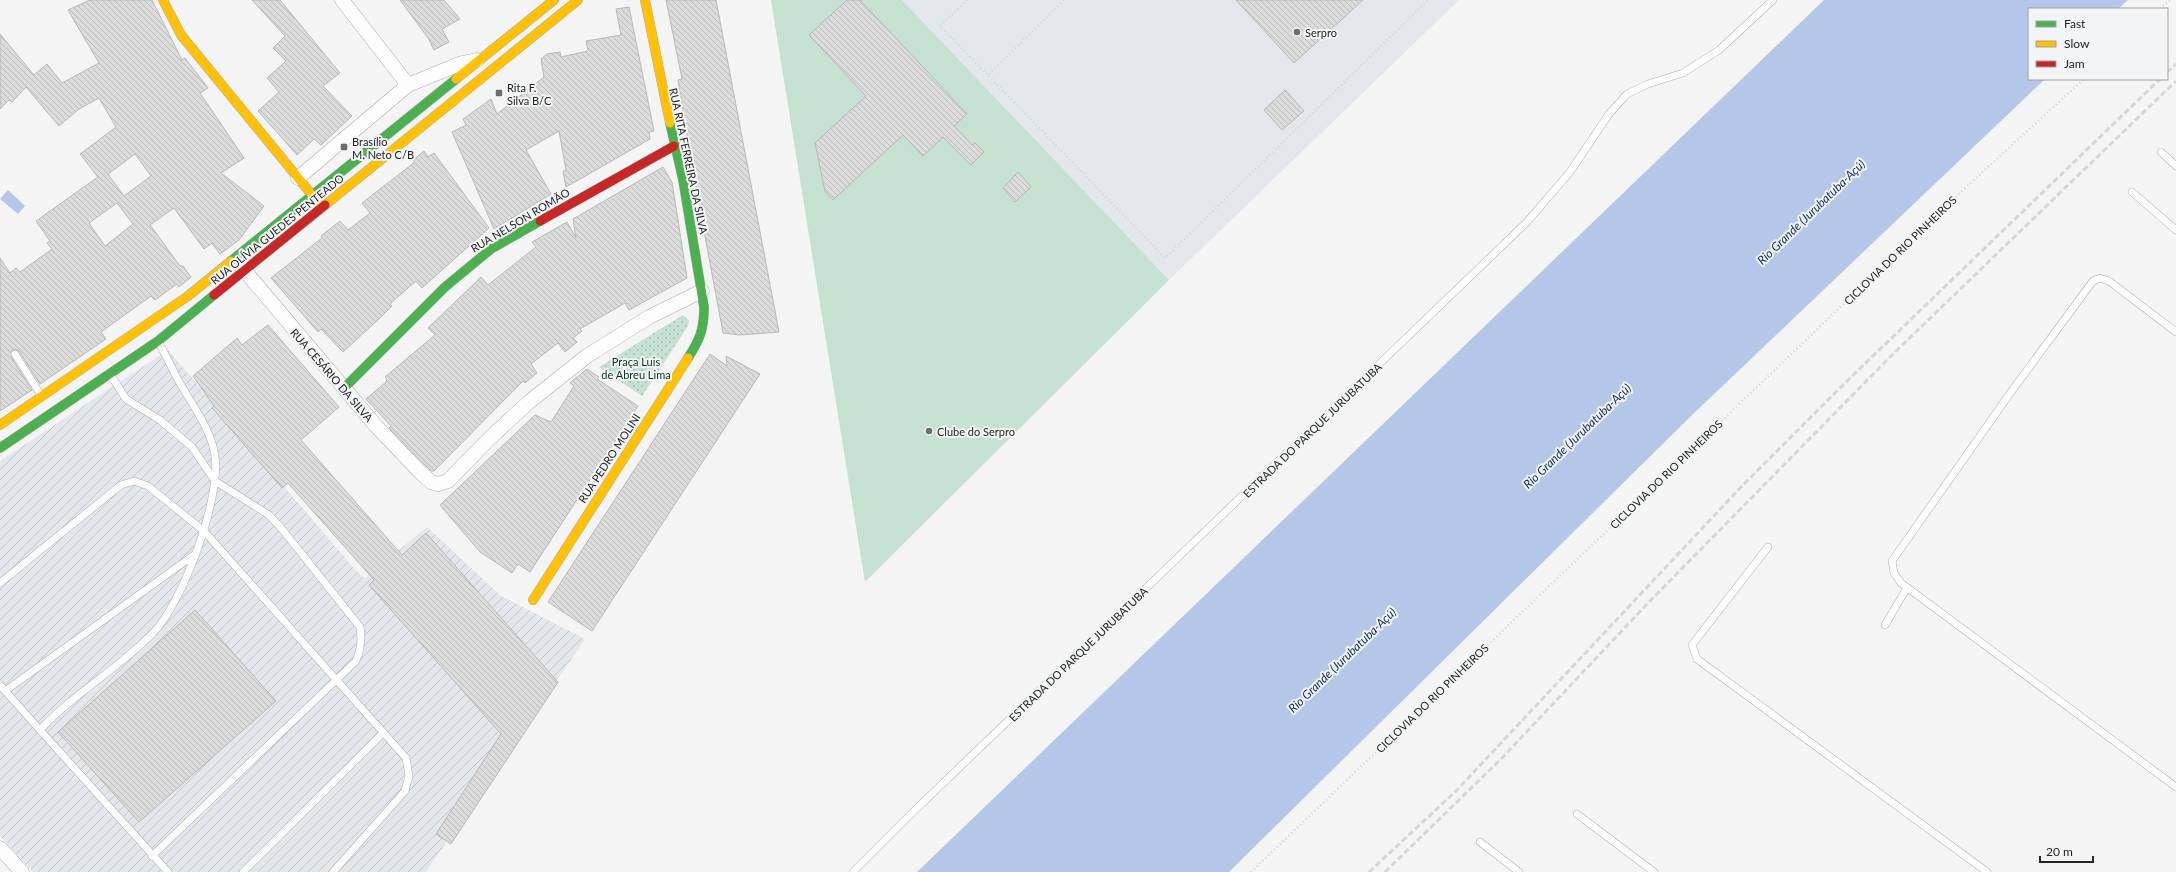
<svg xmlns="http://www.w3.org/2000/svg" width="2176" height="872" font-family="Lato,sans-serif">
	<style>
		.built { fill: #e3e6ea }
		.industrial { fill: url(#industrial-furrows) }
		.park { fill: url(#park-dots) }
		.pitch { fill: #c4e1d1 }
		.water { fill: #b4c7e8 }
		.building { fill: url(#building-back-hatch); stroke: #b8b8b8; fill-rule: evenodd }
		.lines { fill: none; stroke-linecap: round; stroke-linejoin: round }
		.lane-casing { stroke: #adadad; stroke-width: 8 }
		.street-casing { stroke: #adadad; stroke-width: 15 }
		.fast-casing { stroke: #adadad; stroke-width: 10 }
		.slow-casing { stroke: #adadad; stroke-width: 10 }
		.jam-casing { stroke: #adadad; stroke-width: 10 }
		.path { stroke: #d4d5d5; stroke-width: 2.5; stroke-dasharray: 1 3; stroke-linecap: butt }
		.lane { stroke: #fdfdfd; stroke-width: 7 }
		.street { stroke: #fdfdfd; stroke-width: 14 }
		.fast { stroke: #4caf50; stroke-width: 9 }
		.slow { stroke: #ffc107; stroke-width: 9 }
		.jam { stroke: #c62828; stroke-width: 9 }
		.rail { stroke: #d6d6d7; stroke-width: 3; stroke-dasharray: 6 3; stroke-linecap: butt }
		.poi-dot { fill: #6c6d6d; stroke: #f3f4f5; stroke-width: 1.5 }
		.labels { text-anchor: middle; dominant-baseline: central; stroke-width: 4; stroke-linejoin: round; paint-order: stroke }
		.poi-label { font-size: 11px; fill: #232424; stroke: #f3f4f5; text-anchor: start }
		.street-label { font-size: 11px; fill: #232424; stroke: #f3f4f5 }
		.park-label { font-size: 11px; fill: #02331f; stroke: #f3f4f5 }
		.water-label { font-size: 12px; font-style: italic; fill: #112f66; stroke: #f3f4f5 }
	</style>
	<defs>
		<pattern id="industrial-furrows" width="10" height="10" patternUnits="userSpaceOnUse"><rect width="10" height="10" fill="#e3e6ea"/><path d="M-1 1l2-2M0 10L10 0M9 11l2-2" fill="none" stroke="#c2c5c9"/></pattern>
		<pattern id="park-dots" width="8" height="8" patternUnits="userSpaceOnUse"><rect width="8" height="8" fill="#c4e1d1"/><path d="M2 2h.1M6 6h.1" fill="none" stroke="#a8c1b3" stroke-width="1.8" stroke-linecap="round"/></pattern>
		<pattern id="building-back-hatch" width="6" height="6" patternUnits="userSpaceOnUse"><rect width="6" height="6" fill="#dbdbdb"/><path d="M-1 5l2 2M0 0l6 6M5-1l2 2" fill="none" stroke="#bcbcbc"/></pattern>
	</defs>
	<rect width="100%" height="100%" fill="#f4f4f4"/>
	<polygon class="built" points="902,0 1459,0 1169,280"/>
	<polygon class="industrial" points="168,350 357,572 365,578 427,527 501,596 585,639 426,872 33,872 0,836 0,461"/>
	<polygon class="park" points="683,315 689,321 688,326 642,396 599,367"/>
	<polygon class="pitch" points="771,0 902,0 1169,280 865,582"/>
	<g class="water">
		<polygon points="1824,0 2128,0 2118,9 2029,9 2029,79 2045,79 1690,417 1229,872 917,872"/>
		<polygon points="8,190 25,206 18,214 0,199"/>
	</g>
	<g class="building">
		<path d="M90,0H152L182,60L185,58L208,88L200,93L244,158L221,173L264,206L239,240L220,254L212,243L204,249L174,208L150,225L180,266H183L191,277L179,287L177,284L155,300L151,296L101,332L106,339L40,384L19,351L15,349L12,350L11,357L32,390L0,411V258L10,273L16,268L20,272L52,249L47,243L50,241L36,221L98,177L80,154L116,127L99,98L79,109L59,126L26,87L12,102L9,100L0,109V34L34,75L47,64L62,83L99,63L68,10ZM135,154L151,176L124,196L108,174ZM117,203L133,224L105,246L89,223Z"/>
		<polygon points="252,0 280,0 340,73 323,86 352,116 321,145 314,139 297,155 258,111 279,92 267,78 286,61 273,48 285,36"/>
		<polygon points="400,0 444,0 460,19 442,29 449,42 434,50 428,38"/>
		<polygon points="666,0 716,0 779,332 740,335 723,333 694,177 678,80 682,79"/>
		<polygon points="847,0 860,0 967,114 954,126 972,145 975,143 984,152 971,165 943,137 923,156 903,135 833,200 825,191 815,143 866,96 809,35"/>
		<polygon points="1236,0 1363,0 1294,63"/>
		<polygon points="629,7 654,131 649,132 650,139 566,187 563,171 566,170 559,131 526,150 551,194 494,229 452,132 466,125 463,119 491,99 497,114 544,77 541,59 547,54 560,52 561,57 588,51 586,41 621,35 616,9"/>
		<polygon points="1285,90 1304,111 1282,130 1264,110"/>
		<polygon points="424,151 428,157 434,153 489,228 422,288 416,281 390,304 392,306 381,317 343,352 321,329 318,332 271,278 322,238 321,236 340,221 348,230 370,213 362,203 415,162 413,160"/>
		<polygon points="663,167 672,182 687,278 629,310 625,303 580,329 582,331 573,338 577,342 565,352 558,343 531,364 537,373 525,383 523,381 434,471 431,471 389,428 391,426 366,399 386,382 387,379 385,377 435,335 428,328 481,277 488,285 536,247 532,242 567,222 576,238 573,219"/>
		<polygon points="1018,172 1031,187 1015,202 1003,188"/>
		<polygon points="268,325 339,407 301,440 402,555 426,533 558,682 451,844 436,834 501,734 369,585 374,580 288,483 282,488 212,408 214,406 193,376 237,338 242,345"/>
		<polygon points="710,354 727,366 726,356 760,374 592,631 548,602"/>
		<polygon points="587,369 599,377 597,379 638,406 530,572 518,564 512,573 480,552 440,505 535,415 551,422 574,386 570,383"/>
		<polygon points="195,610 276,701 139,822 58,732"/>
	</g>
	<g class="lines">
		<g class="lane-casing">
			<g id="lane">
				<polyline points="2161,152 2176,166"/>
				<polyline points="2132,192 2176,230"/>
				<polyline points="2176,332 2109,281 2100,278 2093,281 2011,392 1892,561 1894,573 1901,583 2176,787"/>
				<path d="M159,343C164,352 169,362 174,372C187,399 211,426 215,456C221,499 183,602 153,633C118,669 73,694 40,730L168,872"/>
				<polyline points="15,354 42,397"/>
				<path d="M110,374L126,399L160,420L192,447L215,481L269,515L282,529L360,627C362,640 361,649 356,661L152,856"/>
				<polyline points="1768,547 1692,645 1697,659 1987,872"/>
				<polyline points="0,583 121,485 134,481 148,486 204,531 406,758 409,776 405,791 333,872"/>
				<polyline points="1885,625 1907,588"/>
				<polyline points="0,685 40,730"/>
				<polyline points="5,691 194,555"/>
				<polyline points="1577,814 1654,872"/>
				<polyline points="1480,842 1519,872"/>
				<polyline points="243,872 383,733"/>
				<polyline points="853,872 912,813 1527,222 1570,172 1609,114 1627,94 1648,84 1683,73 1719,50 1773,0"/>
			</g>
		</g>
		<g class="street-casing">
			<g id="street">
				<polyline points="342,0 408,85"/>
				<polyline points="298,178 408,85 462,63 477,60"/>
				<polyline points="239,264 376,426 421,473 431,482 438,484 448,481 490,438 529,402 587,356 649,317 702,291"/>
				<polyline points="0,848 22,872"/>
			</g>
		</g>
		<g class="fast-casing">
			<g id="fast">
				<path d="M670,123L683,180L704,307C704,330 700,339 688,358"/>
				<polyline points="231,261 456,79"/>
				<polyline points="344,388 445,287 491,249 540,221"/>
				<polyline points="0,448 158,341 214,295"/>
			</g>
		</g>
		<g class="slow-casing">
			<g id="slow">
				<polyline points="163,0 181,35 321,206"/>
				<polyline points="645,0 670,123"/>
				<polyline points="456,79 554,0"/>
				<polyline points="325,205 578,0"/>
				<polyline points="0,425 188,296 231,261"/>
				<polyline points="533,600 688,358"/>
			</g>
		</g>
		<g class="jam-casing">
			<g id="jam">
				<polyline points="540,221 674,146"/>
				<polyline points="214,295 325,205"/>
			</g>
		</g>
		<g class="path">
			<polyline points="967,0 940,26 988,75"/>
			<polyline points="1064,0 988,75 1165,258 1428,0"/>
			<polyline points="2160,9 2170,0"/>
			<polyline points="1251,872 1951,201 2084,79"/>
		</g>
		<use href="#lane" class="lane"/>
		<use href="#street" class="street"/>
		<use href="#fast" class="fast"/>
		<use href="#slow" class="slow"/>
		<use href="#jam" class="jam"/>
		<g class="rail">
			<polyline points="2167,72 2176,64"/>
			<polyline points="1369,872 1456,791 1741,487 1845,383 2160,79"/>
			<polyline points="1385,872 1502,758 1648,603 1891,356 2176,81"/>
		</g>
	</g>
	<g class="poi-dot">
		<circle cx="1297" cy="32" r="4"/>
		<rect x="495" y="89" width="8" height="8" rx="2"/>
		<rect x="340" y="143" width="8" height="8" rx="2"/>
		<circle cx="929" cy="431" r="4"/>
	</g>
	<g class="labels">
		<g class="poi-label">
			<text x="1305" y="32">Serpro</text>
			<text x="507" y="87">Rita F.<tspan x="507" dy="13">Silva B/C</tspan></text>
			<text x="352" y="141">Brasílio<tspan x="352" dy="13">M. Neto C/B</tspan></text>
			<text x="937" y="431">Clube do Serpro</text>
		</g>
		<g class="street-label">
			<text transform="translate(689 161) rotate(78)">RUA RITA FERREIRA DA SILVA</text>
			<text transform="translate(520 220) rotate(-31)">RUA NELSON ROMÃO</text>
			<text transform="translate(277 229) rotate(-39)">RUA OLÍVIA GUEDES PENTEADO</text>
			<text transform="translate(1900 250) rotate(-44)">CICLOVIA DO RIO PINHEIROS</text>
			<text transform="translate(332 375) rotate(49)">RUA CESÁRIO DA SILVA</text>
			<text transform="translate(1312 430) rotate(-44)">ESTRADA DO PARQUE JURUBATUBA</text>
			<text transform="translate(609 458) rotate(-57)">RUA PEDRO MOLINI</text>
			<text transform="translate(1666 474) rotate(-44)">CICLOVIA DO RIO PINHEIROS</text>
			<text transform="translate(1078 654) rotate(-44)">ESTRADA DO PARQUE JURUBATUBA</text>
			<text transform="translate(1432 698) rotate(-44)">CICLOVIA DO RIO PINHEIROS</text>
		</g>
		<g class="park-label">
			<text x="636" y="361">Praça Luis<tspan x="636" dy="13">de Abreu Lima</tspan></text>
		</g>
		<g class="water-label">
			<text transform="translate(1811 212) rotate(-44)">Rio Grande (Jurubatuba-Açú)</text>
			<text transform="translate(1577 436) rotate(-44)">Rio Grande (Jurubatuba-Açú)</text>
			<text transform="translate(1342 660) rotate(-44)">Rio Grande (Jurubatuba-Açú)</text>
		</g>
	</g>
	<rect x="2028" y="8" width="140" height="72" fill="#f3f4f5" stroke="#a0a1a1"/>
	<rect x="2036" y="21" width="20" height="6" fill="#4caf50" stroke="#a0a1a1"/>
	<text x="2064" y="28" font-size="12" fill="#232424">Fast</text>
	<rect x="2036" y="41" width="20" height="6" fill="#ffc107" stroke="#a0a1a1"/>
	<text x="2064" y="48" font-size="12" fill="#232424">Slow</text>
	<rect x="2036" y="61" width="20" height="6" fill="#c62828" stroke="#a0a1a1"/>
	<text x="2064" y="68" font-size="12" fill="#232424">Jam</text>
	<path d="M2040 856v6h53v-6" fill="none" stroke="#232424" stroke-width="2"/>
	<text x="2046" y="856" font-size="12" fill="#232424" stroke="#f3f4f5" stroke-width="3" paint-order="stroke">20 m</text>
</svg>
